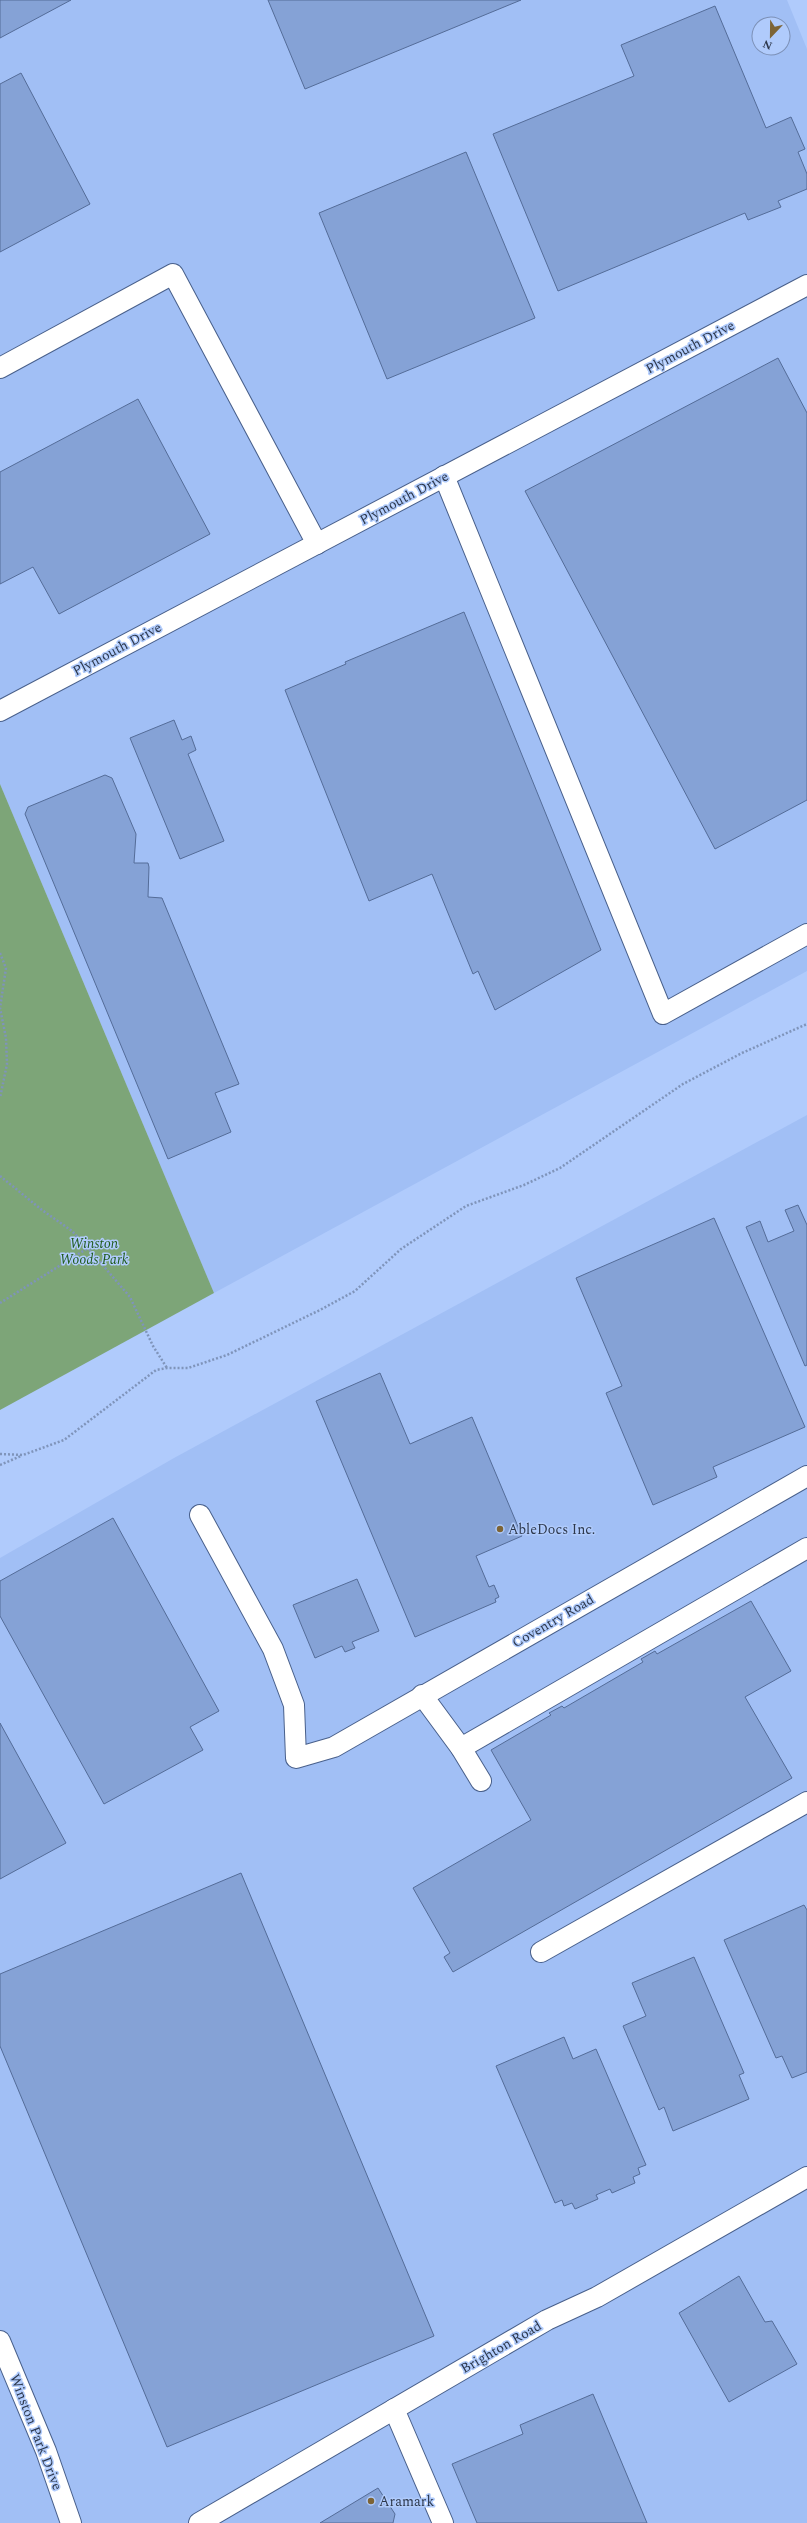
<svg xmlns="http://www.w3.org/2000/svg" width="807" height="2523" font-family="Spectral,serif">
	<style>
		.built { fill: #a1bff5; fill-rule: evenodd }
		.green { fill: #7da578 }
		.building { fill: #85a2d6; stroke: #546c98 }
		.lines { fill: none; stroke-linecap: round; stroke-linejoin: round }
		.minor-casing { stroke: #49608b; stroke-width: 22 }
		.path { stroke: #7f94ba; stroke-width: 2.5; stroke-dasharray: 2 2; stroke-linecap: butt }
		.minor { stroke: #fff; stroke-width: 20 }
		.poi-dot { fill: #7d6435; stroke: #b0cbfc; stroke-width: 1.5 }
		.labels { text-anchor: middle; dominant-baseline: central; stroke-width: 3; stroke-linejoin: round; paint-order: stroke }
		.street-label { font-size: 14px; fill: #2d384c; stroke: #b0cbfc }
		.park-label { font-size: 14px; font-style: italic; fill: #205b1b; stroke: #b0cbfc }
		.poi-label { font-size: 14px; fill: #2d384c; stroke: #b0cbfc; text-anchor: start }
	</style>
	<rect width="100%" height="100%" fill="#b0cbfc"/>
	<g class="built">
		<path d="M0,0H787L807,49V971L214,1293L0,784ZM759,24H783V48H759Z"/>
		<polygon points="807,1115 807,2523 0,2523 0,1558 174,1458"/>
	</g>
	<polygon class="green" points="0,784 214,1293 0,1410"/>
	<g class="building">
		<polygon points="0,0 71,0 0,38"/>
		<polygon points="268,0 521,0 305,89"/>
		<polygon points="715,6 766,128 791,117 805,149 798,152 807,174 807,189 778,201 781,207 748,220 745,213 558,291 493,134 634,76 621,45"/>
		<polygon points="21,73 90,204 0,252 0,84"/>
		<polygon points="466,152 535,318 387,379 319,213"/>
		<polygon points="778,358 807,413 807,800 715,849 525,491"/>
		<polygon points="138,399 210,534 59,614 33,567 0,584 0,472"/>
		<polygon points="464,612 601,950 495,1010 478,971 473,974 432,874 369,901 285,690 346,664 345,662"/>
		<polygon points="174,720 182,740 191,736 196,750 188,754 224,841 180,859 130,738"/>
		<polygon points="105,775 112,778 136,834 134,863 148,863 149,867 148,897 162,898 239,1084 215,1093 231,1132 168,1159 25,814 28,807"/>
		<polygon points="798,1205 807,1225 807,1365 805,1366 746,1227 760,1221 768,1242 794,1231 785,1210"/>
		<polygon points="714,1218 805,1427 713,1467 717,1477 653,1505 606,1393 622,1386 576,1278"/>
		<polygon points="380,1373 410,1444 472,1417 522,1536 476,1556 489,1587 494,1585 499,1597 495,1599 496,1602 415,1637 316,1401"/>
		<polygon points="113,1518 219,1711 190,1727 203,1750 104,1804 0,1616 0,1581"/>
		<polygon points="357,1579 379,1631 352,1642 355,1648 345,1652 342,1646 315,1658 293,1605"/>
		<polygon points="751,1601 791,1671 745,1697 792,1778 453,1972 444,1957 450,1953 413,1888 531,1820 491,1750 551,1715 549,1713 562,1706 564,1708 643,1662 641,1659 655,1651 657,1654"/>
		<polygon points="0,1723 66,1843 0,1879"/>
		<polygon points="241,1873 434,2336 167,2447 0,2046 0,1974"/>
		<polygon points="804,1905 807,1910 807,2072 792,2078 782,2056 776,2058 724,1940"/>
		<polygon points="694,1957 744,2073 739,2075 749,2099 673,2131 664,2107 659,2110 623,2026 646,2016 632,1983"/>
		<polygon points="564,2037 573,2059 596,2049 646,2165 638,2168 640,2174 633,2177 635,2183 612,2193 610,2189 596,2195 598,2199 575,2209 572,2203 564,2206 562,2200 555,2203 496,2066"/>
		<polygon points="739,2276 765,2322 772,2321 797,2364 729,2402 679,2313"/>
		<polygon points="593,2394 647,2523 477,2523 452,2464 523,2434 520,2425"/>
		<polygon points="378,2488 395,2514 393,2523 320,2523"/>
	</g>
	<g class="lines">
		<g class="minor-casing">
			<g id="minor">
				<polyline points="0,368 173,274 317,544"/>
				<polyline points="444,476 663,1014 807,934"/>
				<polyline points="0,711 807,285"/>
				<polyline points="200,1515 273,1649 294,1705 296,1758 334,1747 807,1476"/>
				<polyline points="422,1695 461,1748 481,1781"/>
				<polyline points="461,1748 807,1548"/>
				<polyline points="541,1952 807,1802"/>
				<polyline points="0,2341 46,2451 71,2523"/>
				<polyline points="394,2409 443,2523"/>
				<polyline points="199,2523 547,2320 597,2297 807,2177"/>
			</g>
		</g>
		<g class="path">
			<polyline points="0,953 6,968 0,1008 6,1038 7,1064 0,1098"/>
			<polyline points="0,1176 42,1210 72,1231 88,1248 130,1297 153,1346 167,1368"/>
			<polyline points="0,1303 88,1248"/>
			<polyline points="0,1454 23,1455 64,1440 156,1370 167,1368 188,1368 227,1355 320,1310 355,1291 401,1249 466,1206 524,1185 560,1168 683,1084 742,1053 807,1024"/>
			<polyline points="0,1465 21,1456"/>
		</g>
		<use href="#minor" class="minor"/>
	</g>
	<g class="poi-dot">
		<circle cx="500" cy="1529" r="4"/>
		<circle cx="371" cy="2501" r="4"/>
	</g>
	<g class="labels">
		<g class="street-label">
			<text transform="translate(690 347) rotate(-28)">Plymouth Drive</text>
			<text transform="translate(404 498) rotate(-28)">Plymouth Drive</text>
			<text transform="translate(117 649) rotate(-28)">Plymouth Drive</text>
			<text transform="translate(553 1621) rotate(-30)">Coventry Road</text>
			<text transform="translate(501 2347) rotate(-30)">Brighton Road</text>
			<text transform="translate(36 2432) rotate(69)">Winston Park Drive</text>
		</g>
		<g class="park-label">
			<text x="94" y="1243">Winston<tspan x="94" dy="16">Woods Park</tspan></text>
		</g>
		<g class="poi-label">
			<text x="508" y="1529">AbleDocs Inc.</text>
			<text x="379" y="2501">Aramark</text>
		</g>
	</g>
	<g transform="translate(771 36) rotate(202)"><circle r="19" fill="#b0cbfc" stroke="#7c90b6"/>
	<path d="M0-3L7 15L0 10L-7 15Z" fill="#7d6435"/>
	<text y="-6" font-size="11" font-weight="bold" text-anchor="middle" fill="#2d384c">N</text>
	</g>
</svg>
